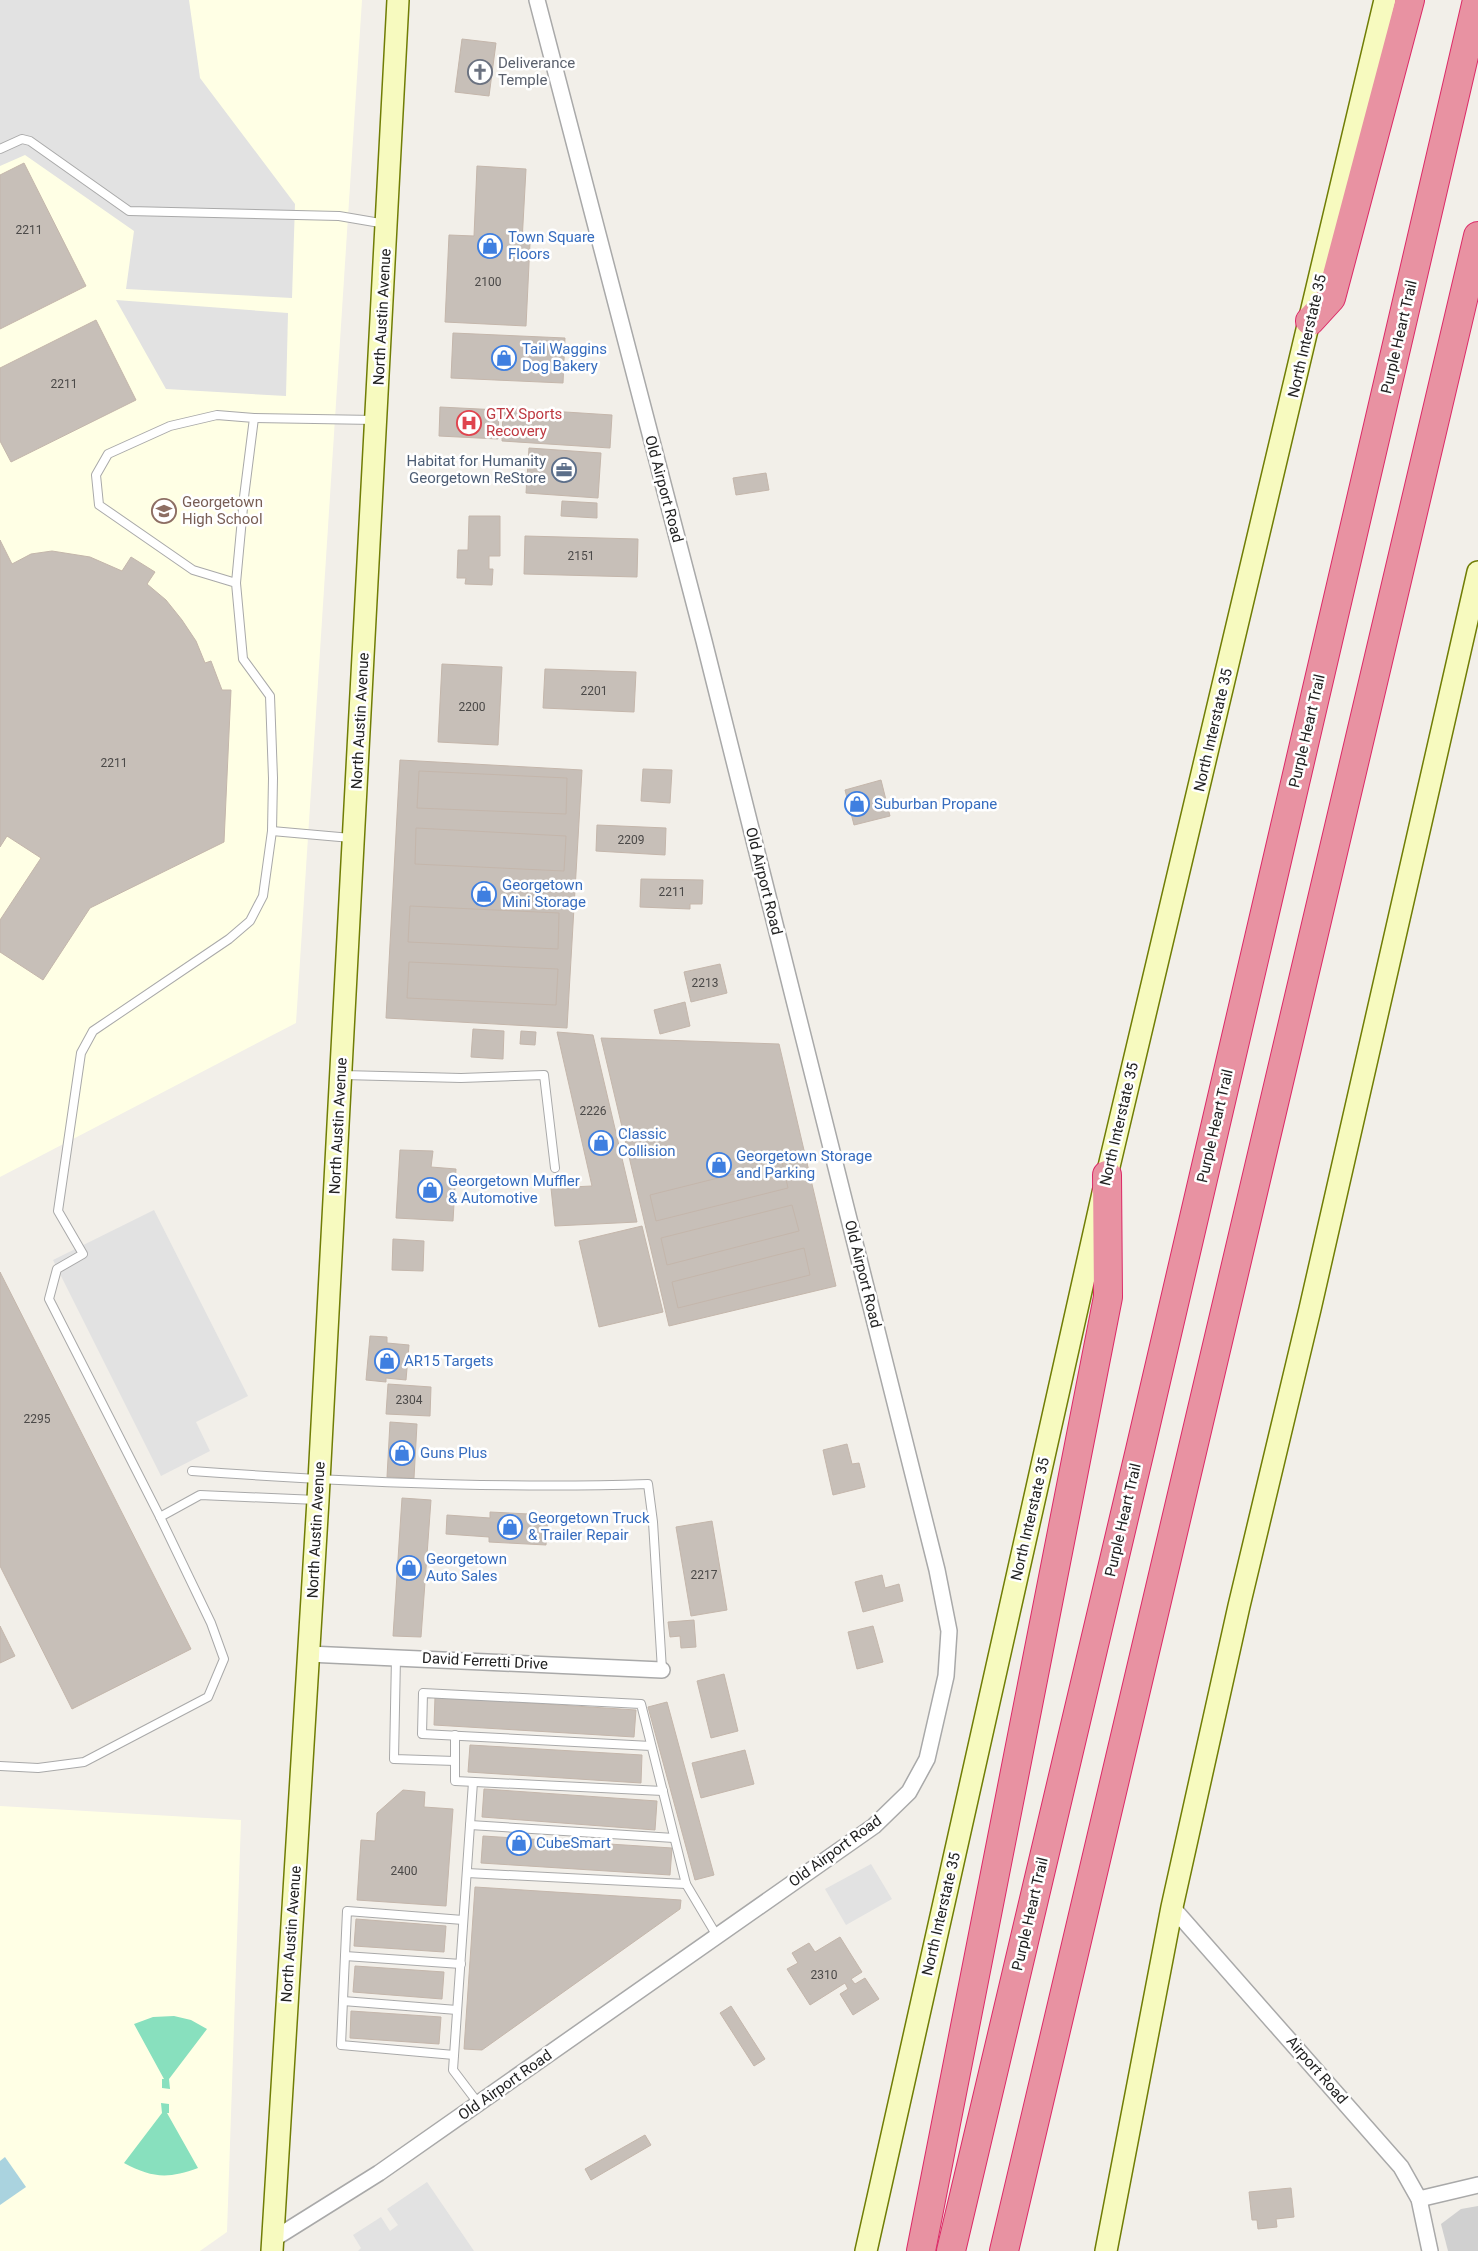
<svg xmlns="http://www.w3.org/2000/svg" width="1478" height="2251" font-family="Roboto,sans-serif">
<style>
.education{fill:#ffffe5}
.religious{fill:#d0d0d0}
.pitch{fill:#88e0be}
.parking{fill:#e2e2e2}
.water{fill:#aad3df}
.building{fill:#c7bfb8;stroke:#c4b6ab}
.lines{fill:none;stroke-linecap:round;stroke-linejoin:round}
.lane-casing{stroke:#a9a9a9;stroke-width:10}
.street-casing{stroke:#a9a9a9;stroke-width:18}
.secondary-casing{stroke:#707d05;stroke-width:24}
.highway-casing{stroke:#dc2a67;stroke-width:30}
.lane{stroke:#fff;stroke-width:8}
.street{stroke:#fff;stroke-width:15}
.secondary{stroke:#f7fabf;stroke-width:21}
.highway{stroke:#e892a2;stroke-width:28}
.labels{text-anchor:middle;stroke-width:5;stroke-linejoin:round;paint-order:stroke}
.number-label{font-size:12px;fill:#4b4948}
.worship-label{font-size:15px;fill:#5b616d;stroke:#fff;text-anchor:start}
.shop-label{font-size:15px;fill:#366cbe;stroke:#fff;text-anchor:start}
.street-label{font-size:15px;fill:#222;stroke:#fff}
.health-label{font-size:15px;fill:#be3a42;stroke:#fff;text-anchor:start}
.service-label{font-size:15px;fill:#4e5e75;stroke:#fff;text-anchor:end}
.education-label{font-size:15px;fill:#785e54;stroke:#fff;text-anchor:start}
</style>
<rect width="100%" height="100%" fill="#f2efe9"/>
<g class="education">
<polygon points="0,0 362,0 296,1023 0,1177"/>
<polygon points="0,1806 241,1820 227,2232 200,2251 0,2251"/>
</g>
<polygon class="religious" points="1478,2206 1478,2251 1448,2251 1441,2224 1461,2209"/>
<g class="pitch">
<polygon points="174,2016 191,2020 207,2029 169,2079 170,2089 162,2088 162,2079 164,2079 134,2024 153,2017"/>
<path d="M 161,2103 L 169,2104 L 169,2113 L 167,2113 L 198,2168 C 168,2179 152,2178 124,2163 L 162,2113 Z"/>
</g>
<g class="parking">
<polygon points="0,0 189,0 200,78 295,204 292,298 126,289 134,231 25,155 0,166"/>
<polygon points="116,300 288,313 286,396 166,389"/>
<polygon points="154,1210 248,1396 196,1422 210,1451 161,1476 53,1260"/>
<polygon points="871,1864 892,1899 846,1925 825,1889"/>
<polygon points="427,2182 474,2251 358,2251 361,2248 353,2235 381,2217 390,2231 398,2225 387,2209"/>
</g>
<polygon class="water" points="5,2157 26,2187 0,2205 0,2161"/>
<g class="building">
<polygon points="462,39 496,43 489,96 455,92"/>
<polygon points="24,163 86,286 0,329 0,175"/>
<polygon points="477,166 526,169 522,242 530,243 526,326 445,322 449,235 474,236"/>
<polygon points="96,320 136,400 11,462 0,441 0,368"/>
<polygon points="453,333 565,338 563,383 451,378"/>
<polygon points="440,407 499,410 498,439 439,436"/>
<polygon points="503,408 612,415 610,448 502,441"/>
<polygon points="529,448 601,453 598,498 526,493"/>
<polygon points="766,473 769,490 736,495 733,478"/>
<polygon points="562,501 597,503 597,518 561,516"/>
<polygon points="469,516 500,516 500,556 489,556 489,569 493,569 492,585 465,584 466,578 457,578 458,550 468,550"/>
<polygon points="525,536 638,539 637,577 524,574"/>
<polygon points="0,540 12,564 31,554 52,551 90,557 122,571 131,557 155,572 147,584 166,600 182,620 196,641 205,663 211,661 222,690 231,690 224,842 90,908 43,980 0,952 0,920 41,858 7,836 0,847"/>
<polygon points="442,664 502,667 498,745 438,742"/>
<polygon points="545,669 636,672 634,712 543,708"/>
<polygon points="400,760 582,770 567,1028 386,1018"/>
<polygon points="643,769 672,770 670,803 641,801"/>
<polygon points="419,771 567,778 566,814 417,808"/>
<polygon points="881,780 890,816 854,825 845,790"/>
<polygon points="597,825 666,828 665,855 596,851"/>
<polygon points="416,828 566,836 564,871 415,864"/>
<polygon points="641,879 703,880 702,904 690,904 690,909 640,907"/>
<polygon points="410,906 559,913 558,949 408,942"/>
<polygon points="409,962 558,969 556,1005 407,998"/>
<polygon points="720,964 727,993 691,1002 684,972"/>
<polygon points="685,1002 690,1026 660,1034 654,1010"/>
<polygon points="473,1029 504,1031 503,1059 471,1057"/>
<polygon points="521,1031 536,1032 535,1045 520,1044"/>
<polygon points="557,1032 593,1035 637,1222 555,1226 551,1188 592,1186"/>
<polygon points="601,1038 779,1044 836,1286 669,1326"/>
<polygon points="400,1150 433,1151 431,1167 456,1169 453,1221 396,1218"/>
<polygon points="782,1162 788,1188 656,1221 650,1195"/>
<polygon points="792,1205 799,1231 667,1265 661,1238"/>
<polygon points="642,1226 663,1312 599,1327 579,1241"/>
<polygon points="393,1239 424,1241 423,1271 392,1270"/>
<polygon points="804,1248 810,1275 678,1308 672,1282"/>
<polygon points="0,1272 191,1649 72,1709 0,1566"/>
<polygon points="370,1336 387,1337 387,1343 409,1345 406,1380 386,1378 386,1382 366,1380"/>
<polygon points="388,1384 431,1387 430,1416 386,1414"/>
<polygon points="390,1422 417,1424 414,1478 387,1477"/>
<polygon points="847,1444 852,1464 859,1463 865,1487 833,1495 823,1450"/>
<polygon points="402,1498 431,1500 421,1637 393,1636"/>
<polygon points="490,1512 548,1515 546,1545 489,1542 489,1537 446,1534 447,1515 490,1518"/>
<polygon points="712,1521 727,1610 691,1616 676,1527"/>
<polygon points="882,1575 885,1588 899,1584 903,1601 863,1612 855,1582"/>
<polygon points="694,1620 696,1647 681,1648 680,1636 670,1637 668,1622"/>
<polygon points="0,1626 15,1656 0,1663"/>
<polygon points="873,1626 883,1662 857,1669 848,1632"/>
<polygon points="724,1674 738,1731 711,1738 697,1681"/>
<polygon points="435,1697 636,1710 634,1737 434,1725"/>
<polygon points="667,1702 714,1875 695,1880 648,1707"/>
<polygon points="470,1745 642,1755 641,1783 468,1772"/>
<polygon points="745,1750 754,1784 701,1798 692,1763"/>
<polygon points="484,1789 657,1801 655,1830 482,1817"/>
<polygon points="403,1790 425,1792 424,1807 453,1809 446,1906 357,1900 361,1840 375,1841 377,1813"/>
<polygon points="483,1836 672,1848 670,1875 481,1863"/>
<polygon points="475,1887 681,1900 680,1909 482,2050 464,2049"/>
<polygon points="356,1919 446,1926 444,1952 354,1946"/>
<polygon points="840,1937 862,1972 851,1979 855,1984 865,1978 879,1999 853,2015 840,1994 848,1989 845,1983 810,2005 787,1969 798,1963 792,1953 809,1943 815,1952"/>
<polygon points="355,1966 444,1972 442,1999 353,1992"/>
<polygon points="731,2006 765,2059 754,2066 720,2013"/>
<polygon points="351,2011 441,2017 439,2044 350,2038"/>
<polygon points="645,2135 651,2145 591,2180 585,2169"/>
<polygon points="1291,2188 1294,2217 1276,2219 1277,2227 1258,2229 1257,2220 1252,2220 1249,2192"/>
</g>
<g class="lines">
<defs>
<g id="lane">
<polyline points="0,149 22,139 30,141 129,211 339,216 386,224"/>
<polyline points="254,418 375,420"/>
<polyline points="272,831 351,838"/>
<polyline points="343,1075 461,1078 544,1075 555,1168"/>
<path d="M 192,1471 C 344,1482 495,1489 648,1484 L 653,1522 L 662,1670"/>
<polyline points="160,1517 49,1299 57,1269 83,1254 58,1211 81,1053 93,1031 229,939 250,921 263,896 272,831 273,778 270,696 243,659 236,583 193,570 99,505 96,475 108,454 170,426 217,415 254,418 244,497 236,583"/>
<polyline points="396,1657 394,1759 455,1761"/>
<polyline points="455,1735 455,1781 663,1791"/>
<polyline points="651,1746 422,1734 423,1693 641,1704 686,1884 717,1936"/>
<polyline points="0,1766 38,1768 84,1762 208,1697 224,1659 211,1623 160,1517 200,1495 317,1500"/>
<polyline points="473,1782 453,2070 478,2103"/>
<polyline points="470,1825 674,1838"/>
<polyline points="467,1873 686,1884"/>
<polyline points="345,1956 461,1964"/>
<polyline points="343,2001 457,2010"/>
<polyline points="454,2055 341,2045 347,1911 463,1920"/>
</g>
<g id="street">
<polyline points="308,1654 662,1670"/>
<polyline points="1172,1907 1401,2167 1419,2199 1430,2251"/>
<polyline points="1419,2199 1478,2185"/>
<polyline points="272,2240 379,2173 874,1826 909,1792 927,1759 946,1676 949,1631 937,1570 704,641 537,0"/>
</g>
<g id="secondary">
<polyline points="272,2251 318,1500 398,0"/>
<polyline points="866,2251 1107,1175 1385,0"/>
<polyline points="1106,2251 1172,1907 1239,1606 1310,1309 1478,572"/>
</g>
<g id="highway">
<polyline points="1310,321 1331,298 1410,0"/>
<polyline points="921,2251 1108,1297 1107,1175"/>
<polyline points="951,2251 1140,1450 1477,0"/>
<polyline points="1004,2251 1478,236"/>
</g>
</defs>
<use href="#lane" class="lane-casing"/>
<use href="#street" class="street-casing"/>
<use href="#secondary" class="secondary-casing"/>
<use href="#highway" class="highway-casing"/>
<use href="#lane" class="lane"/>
<use href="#street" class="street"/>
<use href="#secondary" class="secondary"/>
<use href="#highway" class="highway"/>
</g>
<defs>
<symbol id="church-ring" viewBox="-11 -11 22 22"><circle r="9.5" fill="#fff" stroke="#6b7280" stroke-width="1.5"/><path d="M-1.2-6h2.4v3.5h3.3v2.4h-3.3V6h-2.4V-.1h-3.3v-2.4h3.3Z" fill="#6b7280"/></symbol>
<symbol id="shop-ring" viewBox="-11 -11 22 22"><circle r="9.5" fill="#fff" stroke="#3f7fe0" stroke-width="1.5"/><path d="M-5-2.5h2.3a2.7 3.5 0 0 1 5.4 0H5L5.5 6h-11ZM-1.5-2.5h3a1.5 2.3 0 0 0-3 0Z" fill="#3f7fe0"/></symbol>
<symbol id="hospital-ring" viewBox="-11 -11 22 22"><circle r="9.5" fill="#fff" stroke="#e0444e" stroke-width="1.5"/><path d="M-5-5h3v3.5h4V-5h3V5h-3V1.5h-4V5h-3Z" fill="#e0444e"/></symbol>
<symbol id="office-ring" viewBox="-11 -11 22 22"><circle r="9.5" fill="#fff" stroke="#5c6f8a" stroke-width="1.5"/><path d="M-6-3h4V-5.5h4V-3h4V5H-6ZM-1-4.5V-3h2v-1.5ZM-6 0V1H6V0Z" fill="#5c6f8a"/></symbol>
<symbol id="school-ring" viewBox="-11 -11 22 22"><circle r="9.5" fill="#fff" stroke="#8d6e63" stroke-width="1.5"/><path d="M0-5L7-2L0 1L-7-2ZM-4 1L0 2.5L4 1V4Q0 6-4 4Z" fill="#8d6e63"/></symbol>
</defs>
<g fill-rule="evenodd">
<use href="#church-ring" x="466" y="58" width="28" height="28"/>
<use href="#shop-ring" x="476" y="232" width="28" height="28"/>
<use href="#shop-ring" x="490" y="344" width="28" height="28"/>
<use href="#hospital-ring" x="455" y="409" width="28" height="28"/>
<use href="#office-ring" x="550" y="456" width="28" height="28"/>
<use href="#school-ring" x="150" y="497" width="28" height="28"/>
<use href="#shop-ring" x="843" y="790" width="28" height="28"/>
<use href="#shop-ring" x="470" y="880" width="28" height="28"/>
<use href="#shop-ring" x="587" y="1129" width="28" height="28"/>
<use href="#shop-ring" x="705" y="1151" width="28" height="28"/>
<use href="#shop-ring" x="416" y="1176" width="28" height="28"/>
<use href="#shop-ring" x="373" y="1347" width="28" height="28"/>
<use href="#shop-ring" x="388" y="1439" width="28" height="28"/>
<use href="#shop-ring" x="496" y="1513" width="28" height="28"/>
<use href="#shop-ring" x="395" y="1554" width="28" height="28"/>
<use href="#shop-ring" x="505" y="1829" width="28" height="28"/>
</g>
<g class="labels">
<g class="number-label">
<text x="29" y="234">2211</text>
<text x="488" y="286">2100</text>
<text x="64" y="388">2211</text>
<text x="581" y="560">2151</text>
<text x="594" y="695">2201</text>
<text x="472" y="711">2200</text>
<text x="114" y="767">2211</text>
<text x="631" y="844">2209</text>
<text x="672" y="896">2211</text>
<text x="705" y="987">2213</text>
<text x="593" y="1115">2226</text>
<text x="409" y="1404">2304</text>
<text x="37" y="1423">2295</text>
<text x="704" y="1579">2217</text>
<text x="404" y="1875">2400</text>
<text x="824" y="1979">2310</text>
</g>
<g class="worship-label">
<text x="498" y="68">Deliverance<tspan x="498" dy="17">Temple</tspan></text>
</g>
<g class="shop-label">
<text x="508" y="242">Town Square<tspan x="508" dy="17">Floors</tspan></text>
<text x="522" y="354">Tail Waggins<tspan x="522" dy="17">Dog Bakery</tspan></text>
<text x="874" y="809">Suburban Propane</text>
<text x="502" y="890">Georgetown<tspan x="502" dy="17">Mini Storage</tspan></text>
<text x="618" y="1139">Classic<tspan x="618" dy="17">Collision</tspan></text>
<text x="736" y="1161">Georgetown Storage<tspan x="736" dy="17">and Parking</tspan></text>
<text x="448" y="1186">Georgetown Muffler<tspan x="448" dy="17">&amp; Automotive</tspan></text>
<text x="404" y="1366">AR15 Targets</text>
<text x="420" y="1458">Guns Plus</text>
<text x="528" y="1523">Georgetown Truck<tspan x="528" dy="17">&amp; Trailer Repair</tspan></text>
<text x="426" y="1564">Georgetown<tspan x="426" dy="17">Auto Sales</tspan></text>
<text x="536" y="1848">CubeSmart</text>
</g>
<g class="street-label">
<text transform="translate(382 317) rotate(-87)" y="5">North Austin Avenue</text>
<text transform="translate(1307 336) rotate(-77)" y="5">North Interstate 35</text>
<text transform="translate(1399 337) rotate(-77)" y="5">Purple Heart Trail</text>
<text transform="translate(664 489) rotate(75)" y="5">Old Airport Road</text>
<text transform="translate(360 721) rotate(-87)" y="5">North Austin Avenue</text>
<text transform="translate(1213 730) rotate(-77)" y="5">North Interstate 35</text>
<text transform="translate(1307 731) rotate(-77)" y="5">Purple Heart Trail</text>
<text transform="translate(764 881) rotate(76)" y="5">Old Airport Road</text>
<text transform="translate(1119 1124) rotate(-77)" y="5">North Interstate 35</text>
<text transform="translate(338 1126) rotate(-87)" y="5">North Austin Avenue</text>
<text transform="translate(1215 1126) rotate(-77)" y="5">Purple Heart Trail</text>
<text transform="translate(863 1274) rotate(76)" y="5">Old Airport Road</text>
<text transform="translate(1030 1519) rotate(-77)" y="5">North Interstate 35</text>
<text transform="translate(1123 1520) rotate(-77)" y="5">Purple Heart Trail</text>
<text transform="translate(316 1530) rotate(-87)" y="5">North Austin Avenue</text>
<text transform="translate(485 1661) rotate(3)" y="5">David Ferretti Drive</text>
<text transform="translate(835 1851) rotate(-36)" y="5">Old Airport Road</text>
<text transform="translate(941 1914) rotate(-77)" y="5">North Interstate 35</text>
<text transform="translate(1030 1914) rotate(-77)" y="5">Purple Heart Trail</text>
<text transform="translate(291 1934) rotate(-86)" y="5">North Austin Avenue</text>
<text transform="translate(1317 2070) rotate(49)" y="5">Airport Road</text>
<text transform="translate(505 2085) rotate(-35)" y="5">Old Airport Road</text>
</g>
<g class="health-label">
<text x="486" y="419">GTX Sports<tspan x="486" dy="17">Recovery</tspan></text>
</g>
<g class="service-label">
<text x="546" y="466">Habitat for Humanity<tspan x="546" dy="17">Georgetown ReStore</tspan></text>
</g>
<g class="education-label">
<text x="182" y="507">Georgetown<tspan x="182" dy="17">High School</tspan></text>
</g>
</g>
</svg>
